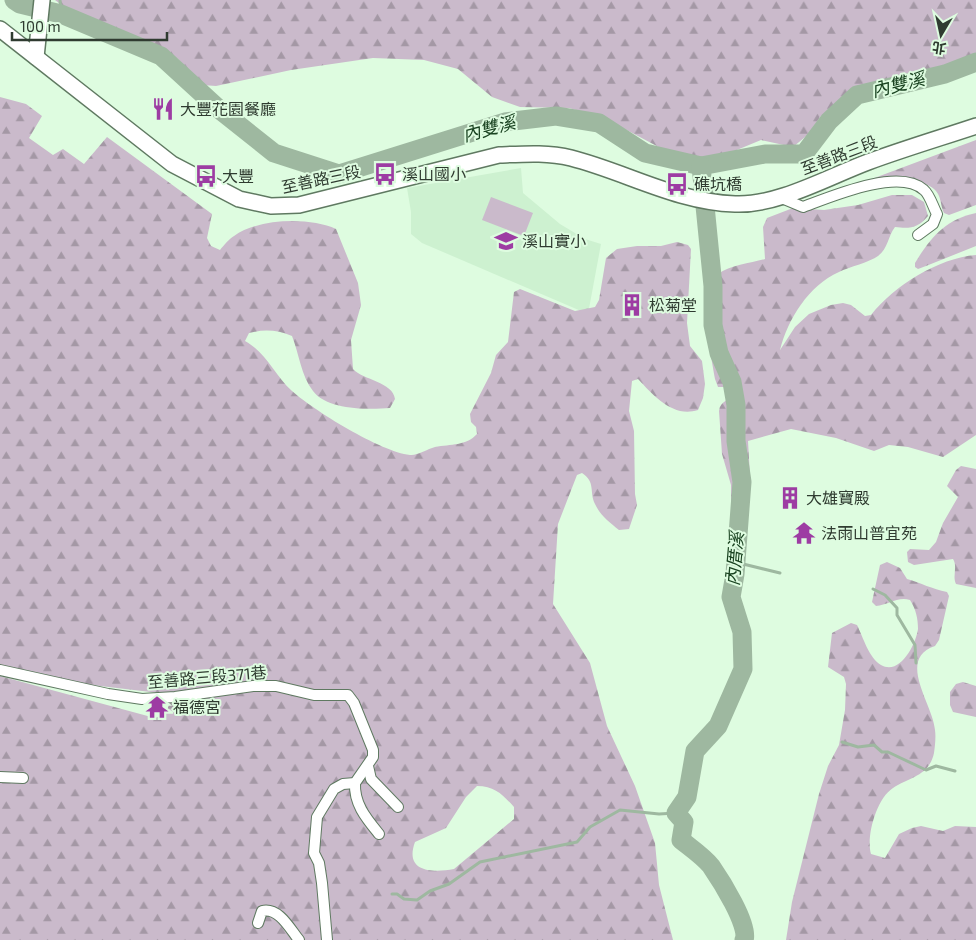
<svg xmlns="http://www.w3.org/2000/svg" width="976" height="940" font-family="'Exo 2','Noto Sans TC',sans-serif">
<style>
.built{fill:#cdf1d0}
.forest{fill:url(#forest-firs);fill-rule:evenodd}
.garden{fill:#cabacb}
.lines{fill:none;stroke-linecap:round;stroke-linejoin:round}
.stream{stroke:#9eb8a0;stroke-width:3}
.river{stroke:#9eb8a0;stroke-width:19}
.street-casing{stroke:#5f7961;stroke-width:12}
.secondary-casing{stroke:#5f7961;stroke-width:18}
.street{stroke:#fff;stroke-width:10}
.secondary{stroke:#fff;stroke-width:15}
.labels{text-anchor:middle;stroke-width:4;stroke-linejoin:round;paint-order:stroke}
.poi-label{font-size:16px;fill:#2f3b30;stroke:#defce0;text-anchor:start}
.street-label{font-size:16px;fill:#2f3b30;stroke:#defce0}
.water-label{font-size:18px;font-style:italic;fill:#1a4321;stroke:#defce0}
</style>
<defs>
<pattern id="forest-firs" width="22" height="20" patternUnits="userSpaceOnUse" patternTransform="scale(1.25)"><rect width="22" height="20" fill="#cabacb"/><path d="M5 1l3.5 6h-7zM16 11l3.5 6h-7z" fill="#a498a5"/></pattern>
</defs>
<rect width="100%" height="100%" fill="#defce0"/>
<polygon class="built" points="521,168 523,193 560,224 585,239 601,244 588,314 422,243 411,234 411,212 407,188"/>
<g class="forest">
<polygon points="55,0 976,0 976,56 945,67 866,84 820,117 810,133 793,147 761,140 732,152 704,159 668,152 604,118 569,108 520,107 492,97 458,69 424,60 373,58 291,70 216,86 202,85 178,59 134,36 72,13"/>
<path d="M 0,97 L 26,104 L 42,116 L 29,138 L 53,155 L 63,149 L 84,164 L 107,137 L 212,214 L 207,238 L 211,246 L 220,250 C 224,245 229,239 234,236 C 259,218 310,217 336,229 L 358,283 L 361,305 L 351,340 L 353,369 C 363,380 393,382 395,399 L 390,408 C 368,410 327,410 313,391 C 301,376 299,353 292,336 C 277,330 265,329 249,333 L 245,341 C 267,353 274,375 292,391 C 313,410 381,452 410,455 C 417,456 427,449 435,447 C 451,444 466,446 477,434 L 476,427 L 471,422 L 470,414 L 491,373 L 496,355 L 508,342 L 514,292 L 520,289 L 575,311 L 595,307 L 599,300 L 606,258 L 617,249 L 637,246 L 661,246 L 677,242 L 688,245 L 691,249 L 687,323 L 690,346 L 702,361 L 705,384 L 703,398 L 698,410 C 673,418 654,396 638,379 L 632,381 L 629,411 L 634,431 L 635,494 L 637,505 L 629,529 L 619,530 C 609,522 600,515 595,504 C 589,492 596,482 582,473 L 577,475 L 558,524 L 553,604 L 590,663 L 607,726 L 635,786 L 655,843 L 659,885 L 673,940 L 0,940 L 0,676 L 155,718 L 166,714 L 169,704 L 159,693 L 75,683 L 39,673 L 0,667 ZM 477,786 C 495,786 503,795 514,807 L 514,819 L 454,869 C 432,873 404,872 415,842 L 446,828 L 466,797 Z"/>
<path d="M 976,140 L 976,205 L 949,215 L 944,213 C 941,207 941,199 938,194 C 929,176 886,181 869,180 Z"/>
<path d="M 892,195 L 912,195 L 924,202 L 928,216 C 918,228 910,229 895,227 C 888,236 888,249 878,256 C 870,262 849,267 839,272 C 808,286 788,319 780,350 L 795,327 L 809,314 L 831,305 L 843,303 L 851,305 L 865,316 L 871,315 C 894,286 938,258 976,255 L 976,435 L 943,457 L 908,447 L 889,445 L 874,451 L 836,438 L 791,429 L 748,441 L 750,476 L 742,516 L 731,509 L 731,485 L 722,454 L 719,411 C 720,401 730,398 739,396 L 742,387 L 718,387 L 715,379 C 711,355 697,291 718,274 C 730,265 751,263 765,259 L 763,227 L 767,218 L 793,208 L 824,210 L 858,205 Z"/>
<path d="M 976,213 L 976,246 L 926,266 L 918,269 L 915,267 L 915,263 C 930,238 946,219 976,213 Z"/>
<path d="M 961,466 L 976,469 L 976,588 L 956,584 C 952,576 958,567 953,559 L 914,565 L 908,562 L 907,552 L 910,549 L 929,550 L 936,542 L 943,523 L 958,497 L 947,486 L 956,470 Z"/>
<path d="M 887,562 L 900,568 L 907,579 C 921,583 932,589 947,592 L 949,596 L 939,640 L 935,646 C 896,659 933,704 935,730 C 936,737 935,746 934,753 C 929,776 910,777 893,788 C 876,799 866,837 871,854 L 885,858 L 899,834 L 912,828 L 921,826 L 943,831 L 955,826 L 976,827 L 976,940 L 786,940 L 792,902 L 819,794 L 828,766 L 839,745 L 845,710 L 846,684 L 844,677 L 828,667 L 832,633 L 851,623 L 857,625 C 863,637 869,658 881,665 C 900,676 916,644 918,629 C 918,619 916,609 910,600 C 898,596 888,605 876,606 L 872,602 L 880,565 Z"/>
<polygon points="963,682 976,686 976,717 953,712 950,705 950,692 956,684"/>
</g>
<polygon class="garden" points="491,197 533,213 524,236 482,220"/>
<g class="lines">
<g class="stream">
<polyline points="60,0 61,14"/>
<polyline points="735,562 780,573"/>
<polyline points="873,589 885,595 897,608 897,615 915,645 916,663"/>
<polyline points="842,742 858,747 874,745 882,752 888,752 926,770 936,766 955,771"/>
<polyline points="392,894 397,894 404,899 417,900 430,891 449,884 480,862 577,842 590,827 620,810 659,814 676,813"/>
</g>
<g class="river">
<polyline points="14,0 20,4 61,14 161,56 220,110 274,153 339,174 505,122 556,116 599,123 645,153 701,166 765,154 804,154 829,121 857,95 945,74 976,62"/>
<path d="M 701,166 L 713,286 L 713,325 L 719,353 L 732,382 L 736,405 L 736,441 L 742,482 L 735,574 L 731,597 L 742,632 L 743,669 L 718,726 L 695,751 L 687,797 L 676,813 L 684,822 L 681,840 C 691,848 704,857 711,866 C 720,879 750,926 744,940"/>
</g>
<defs>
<g id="street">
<path d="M 779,197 L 803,207 C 830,197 899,167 924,190 C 930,195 933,207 937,214 L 933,224 L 918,235"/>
<polyline points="0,670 108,694 142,699 175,697 253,686 276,686 314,695 348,695 354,703 373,750 373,757 355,783 343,784 334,789 317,817 314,853 319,863 322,883 327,940"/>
<polyline points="368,766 371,779 398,807"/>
<polyline points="0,777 23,778"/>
<path d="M 355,783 C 354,804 366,818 379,834"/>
<path d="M 258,923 L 262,911 C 279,907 290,929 299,940"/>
</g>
<g id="secondary">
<path d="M 0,29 L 172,164 L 239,199 L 271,206 L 299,205 L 499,155 C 523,154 547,152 571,158 C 626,172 676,202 735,204 C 777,206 828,177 868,162 C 903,149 940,138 976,126"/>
<polyline points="36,57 42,0"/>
</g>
</defs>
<use href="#street" class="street-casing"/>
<use href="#secondary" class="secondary-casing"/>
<use href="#street" class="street"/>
<use href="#secondary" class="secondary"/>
</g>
<defs>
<symbol id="restaurant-bare" viewBox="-9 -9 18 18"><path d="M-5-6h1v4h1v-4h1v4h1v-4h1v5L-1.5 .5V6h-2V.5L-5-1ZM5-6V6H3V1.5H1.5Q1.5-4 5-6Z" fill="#9d3ca3" stroke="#defce0" stroke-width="2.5" paint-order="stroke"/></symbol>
<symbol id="bus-bare" viewBox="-9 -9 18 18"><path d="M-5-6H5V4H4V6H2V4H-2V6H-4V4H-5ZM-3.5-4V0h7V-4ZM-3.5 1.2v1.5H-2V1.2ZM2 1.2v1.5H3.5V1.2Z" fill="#9d3ca3" stroke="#defce0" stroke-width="2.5" paint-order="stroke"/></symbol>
<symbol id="school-bare" viewBox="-9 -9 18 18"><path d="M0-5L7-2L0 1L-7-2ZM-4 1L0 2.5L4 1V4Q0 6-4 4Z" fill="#9d3ca3" stroke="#defce0" stroke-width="2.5" paint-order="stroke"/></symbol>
<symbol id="building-bare" viewBox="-9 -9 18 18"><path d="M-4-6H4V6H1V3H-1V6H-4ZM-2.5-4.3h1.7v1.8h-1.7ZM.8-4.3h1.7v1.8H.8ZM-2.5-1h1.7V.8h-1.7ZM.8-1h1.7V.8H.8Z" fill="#9d3ca3" stroke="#defce0" stroke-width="2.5" paint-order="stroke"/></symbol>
<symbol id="temple-bare" viewBox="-9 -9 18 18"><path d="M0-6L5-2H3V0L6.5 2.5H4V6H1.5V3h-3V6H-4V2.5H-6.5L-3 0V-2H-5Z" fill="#9d3ca3" stroke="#defce0" stroke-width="2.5" paint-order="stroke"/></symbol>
</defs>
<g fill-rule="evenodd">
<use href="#restaurant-bare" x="147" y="93" width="32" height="32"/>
<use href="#bus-bare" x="369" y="158" width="32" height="32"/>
<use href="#bus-bare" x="190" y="160" width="32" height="32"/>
<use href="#bus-bare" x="661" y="168" width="32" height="32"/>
<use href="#school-bare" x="490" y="225" width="32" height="32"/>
<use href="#building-bare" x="616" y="289" width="32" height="32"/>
<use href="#building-bare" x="774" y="482" width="32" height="32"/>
<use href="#temple-bare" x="788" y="517" width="32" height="32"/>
<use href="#temple-bare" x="141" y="691" width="32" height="32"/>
</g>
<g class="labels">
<g class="poi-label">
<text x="180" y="115">大豐花園餐廳</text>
<text x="402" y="180">溪山國小</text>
<text x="222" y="182">大豐</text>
<text x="694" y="190">礁坑橋</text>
<text x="522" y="247">溪山實小</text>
<text x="649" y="311">松菊堂</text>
<text x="806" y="504">大雄寶殿</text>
<text x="821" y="539">法雨山普宜苑</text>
<text x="173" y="713">福德宮</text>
</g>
<g class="street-label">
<text transform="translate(839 155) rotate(-21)" y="6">至善路三段</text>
<text transform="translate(321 179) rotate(-12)" y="6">至善路三段</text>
<text transform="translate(207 677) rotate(-5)" y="6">至善路三段371巷</text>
</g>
<g class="water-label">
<text transform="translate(898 85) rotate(-14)" y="6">內雙溪</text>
<text transform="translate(489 129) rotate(-15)" y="6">內雙溪</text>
<text transform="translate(735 559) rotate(-85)" y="6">內厝溪</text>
</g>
</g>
<g transform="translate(941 35) rotate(189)" stroke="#defce0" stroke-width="4" paint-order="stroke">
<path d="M0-4L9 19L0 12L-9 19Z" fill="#2f3b30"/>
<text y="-8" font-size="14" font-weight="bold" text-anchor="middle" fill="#2f3b30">北</text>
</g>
<path d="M12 32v8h155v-8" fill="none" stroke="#2f3b30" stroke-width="2.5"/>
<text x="20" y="32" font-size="15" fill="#2f3b30" stroke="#defce0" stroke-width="4" paint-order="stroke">100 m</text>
</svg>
